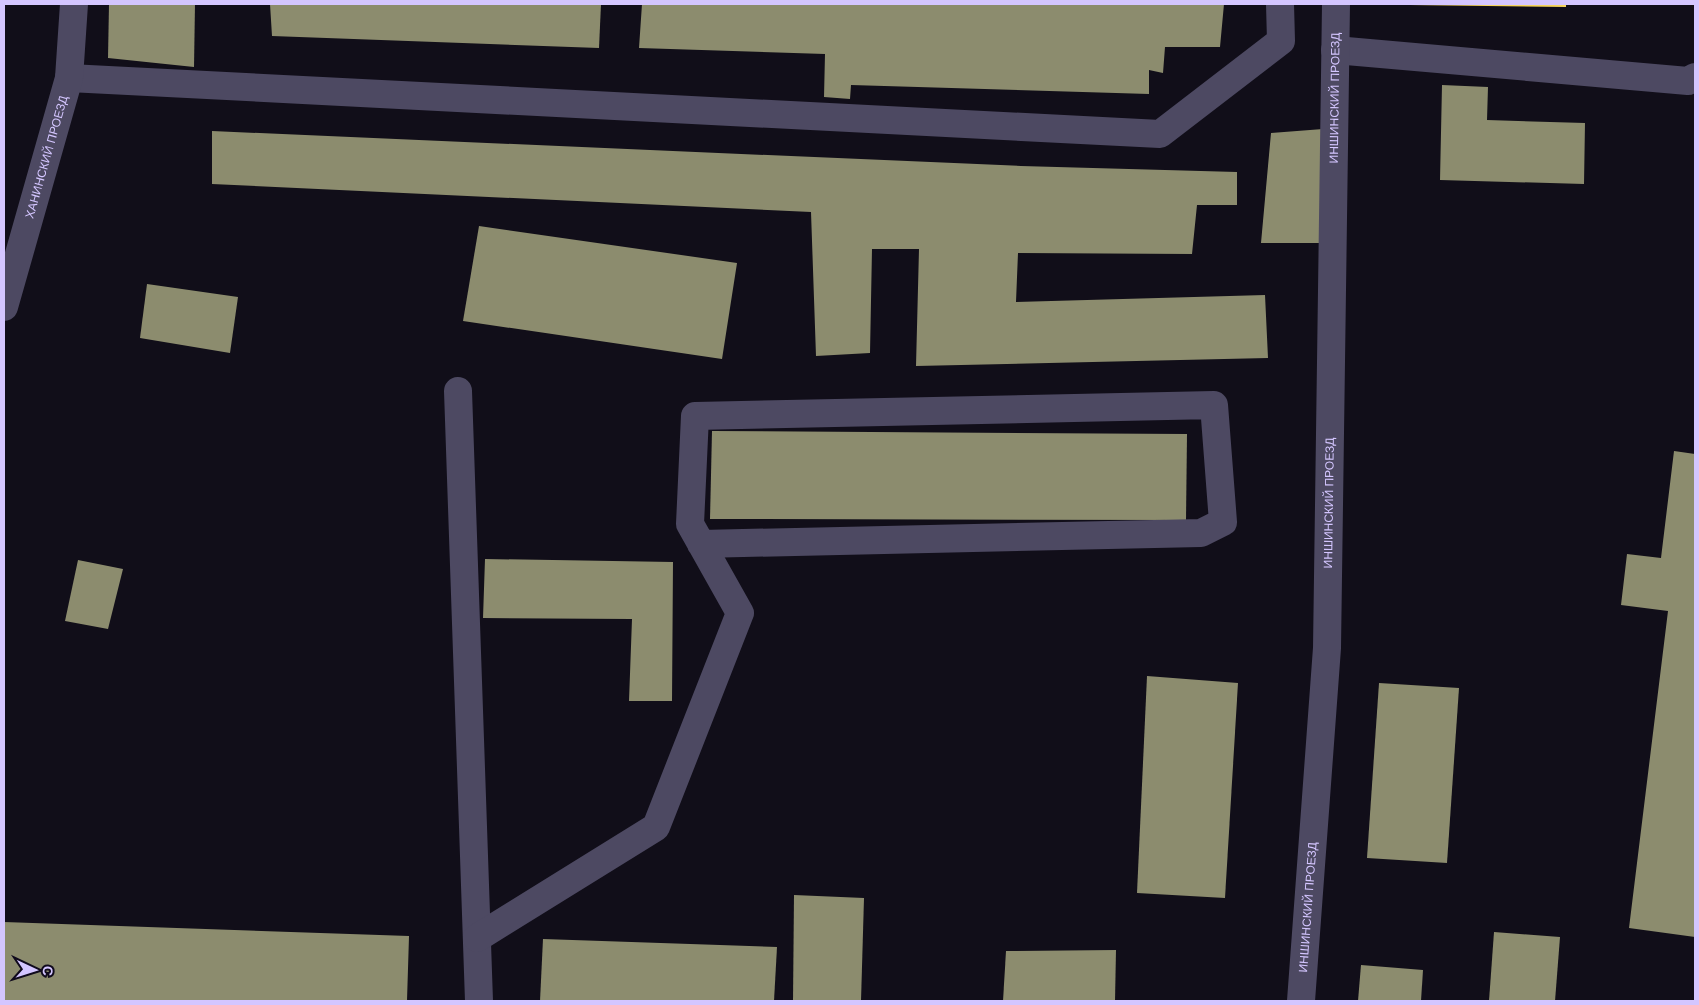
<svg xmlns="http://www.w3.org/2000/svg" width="1699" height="1005" font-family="Arial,sans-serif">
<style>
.homes{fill:#f6d55c}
.industry{fill:#8c8c6e}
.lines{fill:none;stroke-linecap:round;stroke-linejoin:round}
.minor{stroke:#4d4962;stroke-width:28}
.labels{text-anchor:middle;stroke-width:5;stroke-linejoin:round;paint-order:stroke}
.street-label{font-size:12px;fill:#d4c6ff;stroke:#100a1d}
</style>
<rect width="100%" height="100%" fill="#110e19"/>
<polygon class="homes" points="1410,4 1566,4 1566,7 1410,5"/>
<g class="industry">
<polygon points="109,4 195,4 194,67 108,58"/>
<polygon points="270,4 601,4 599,48 272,36"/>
<polygon points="642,4 1224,4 1220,47 1165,47 1163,73 1149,70 1149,94 851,85 850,99 824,97 825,54 639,48"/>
<polygon points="1442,85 1488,87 1487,120 1585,123 1584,184 1440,180"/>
<polygon points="1323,129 1319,243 1261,243 1271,133"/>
<polygon points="212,131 1021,166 1237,172 1237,205 1197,205 1192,254 1018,253 1016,302 1265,295 1268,358 916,366 919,249 872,249 870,353 816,356 811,212 212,184"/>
<polygon points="479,226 737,263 722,359 463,321"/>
<polygon points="147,284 238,297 230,353 140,338"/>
<polygon points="712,431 1187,434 1186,520 710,519"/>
<polygon points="1674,451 1695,454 1695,937 1629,928 1668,611 1621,605 1627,554 1661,558"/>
<polygon points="485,559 673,562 672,701 629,701 632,619 483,618"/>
<polygon points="78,560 123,569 108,629 65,621"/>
<polygon points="1147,676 1238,683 1225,898 1137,893"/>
<polygon points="1379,683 1459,688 1447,863 1367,858"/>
<polygon points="794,895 864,898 861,1001 793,1001"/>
<polygon points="4,922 409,936 407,1001 4,1001"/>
<polygon points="1494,932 1560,937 1555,1001 1489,1001"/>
<polygon points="543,939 777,947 774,1001 540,1001"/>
<polygon points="1116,950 1115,1001 1003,1001 1006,951"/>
<polygon points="1361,965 1423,970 1421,1001 1358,1001"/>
</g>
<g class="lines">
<g class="minor">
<polyline points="1335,50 1688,81 1695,77"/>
<polyline points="69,78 1160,134 1281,41 1280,4"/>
<path id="s1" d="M 4,307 L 69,78 L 74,4"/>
<polyline points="458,391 479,1001"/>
<polyline points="477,938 656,827 740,613 690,524 695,416 1214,405 1223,522 1201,533 701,544"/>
<path id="s2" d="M 1301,1001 L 1327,648 L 1336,4"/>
</g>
</g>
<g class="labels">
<g class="street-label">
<text dy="4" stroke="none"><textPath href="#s2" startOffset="904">ИНШИНСКИЙ ПРОЕЗД</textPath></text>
<text dy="4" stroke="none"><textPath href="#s1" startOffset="156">ХАНИНСКИЙ ПРОЕЗД</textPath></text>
<text dy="4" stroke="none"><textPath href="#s2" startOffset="499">ИНШИНСКИЙ ПРОЕЗД</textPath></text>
<text dy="4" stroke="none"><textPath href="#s2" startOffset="94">ИНШИНСКИЙ ПРОЕЗД</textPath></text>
</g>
</g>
<rect width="1699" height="1005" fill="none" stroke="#d4c6ff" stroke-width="10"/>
<g transform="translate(35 970) rotate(94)" stroke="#100a1d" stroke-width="4" paint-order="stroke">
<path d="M0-4L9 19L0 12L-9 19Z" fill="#d4c6ff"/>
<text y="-8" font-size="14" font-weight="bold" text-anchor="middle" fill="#d4c6ff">С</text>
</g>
</svg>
